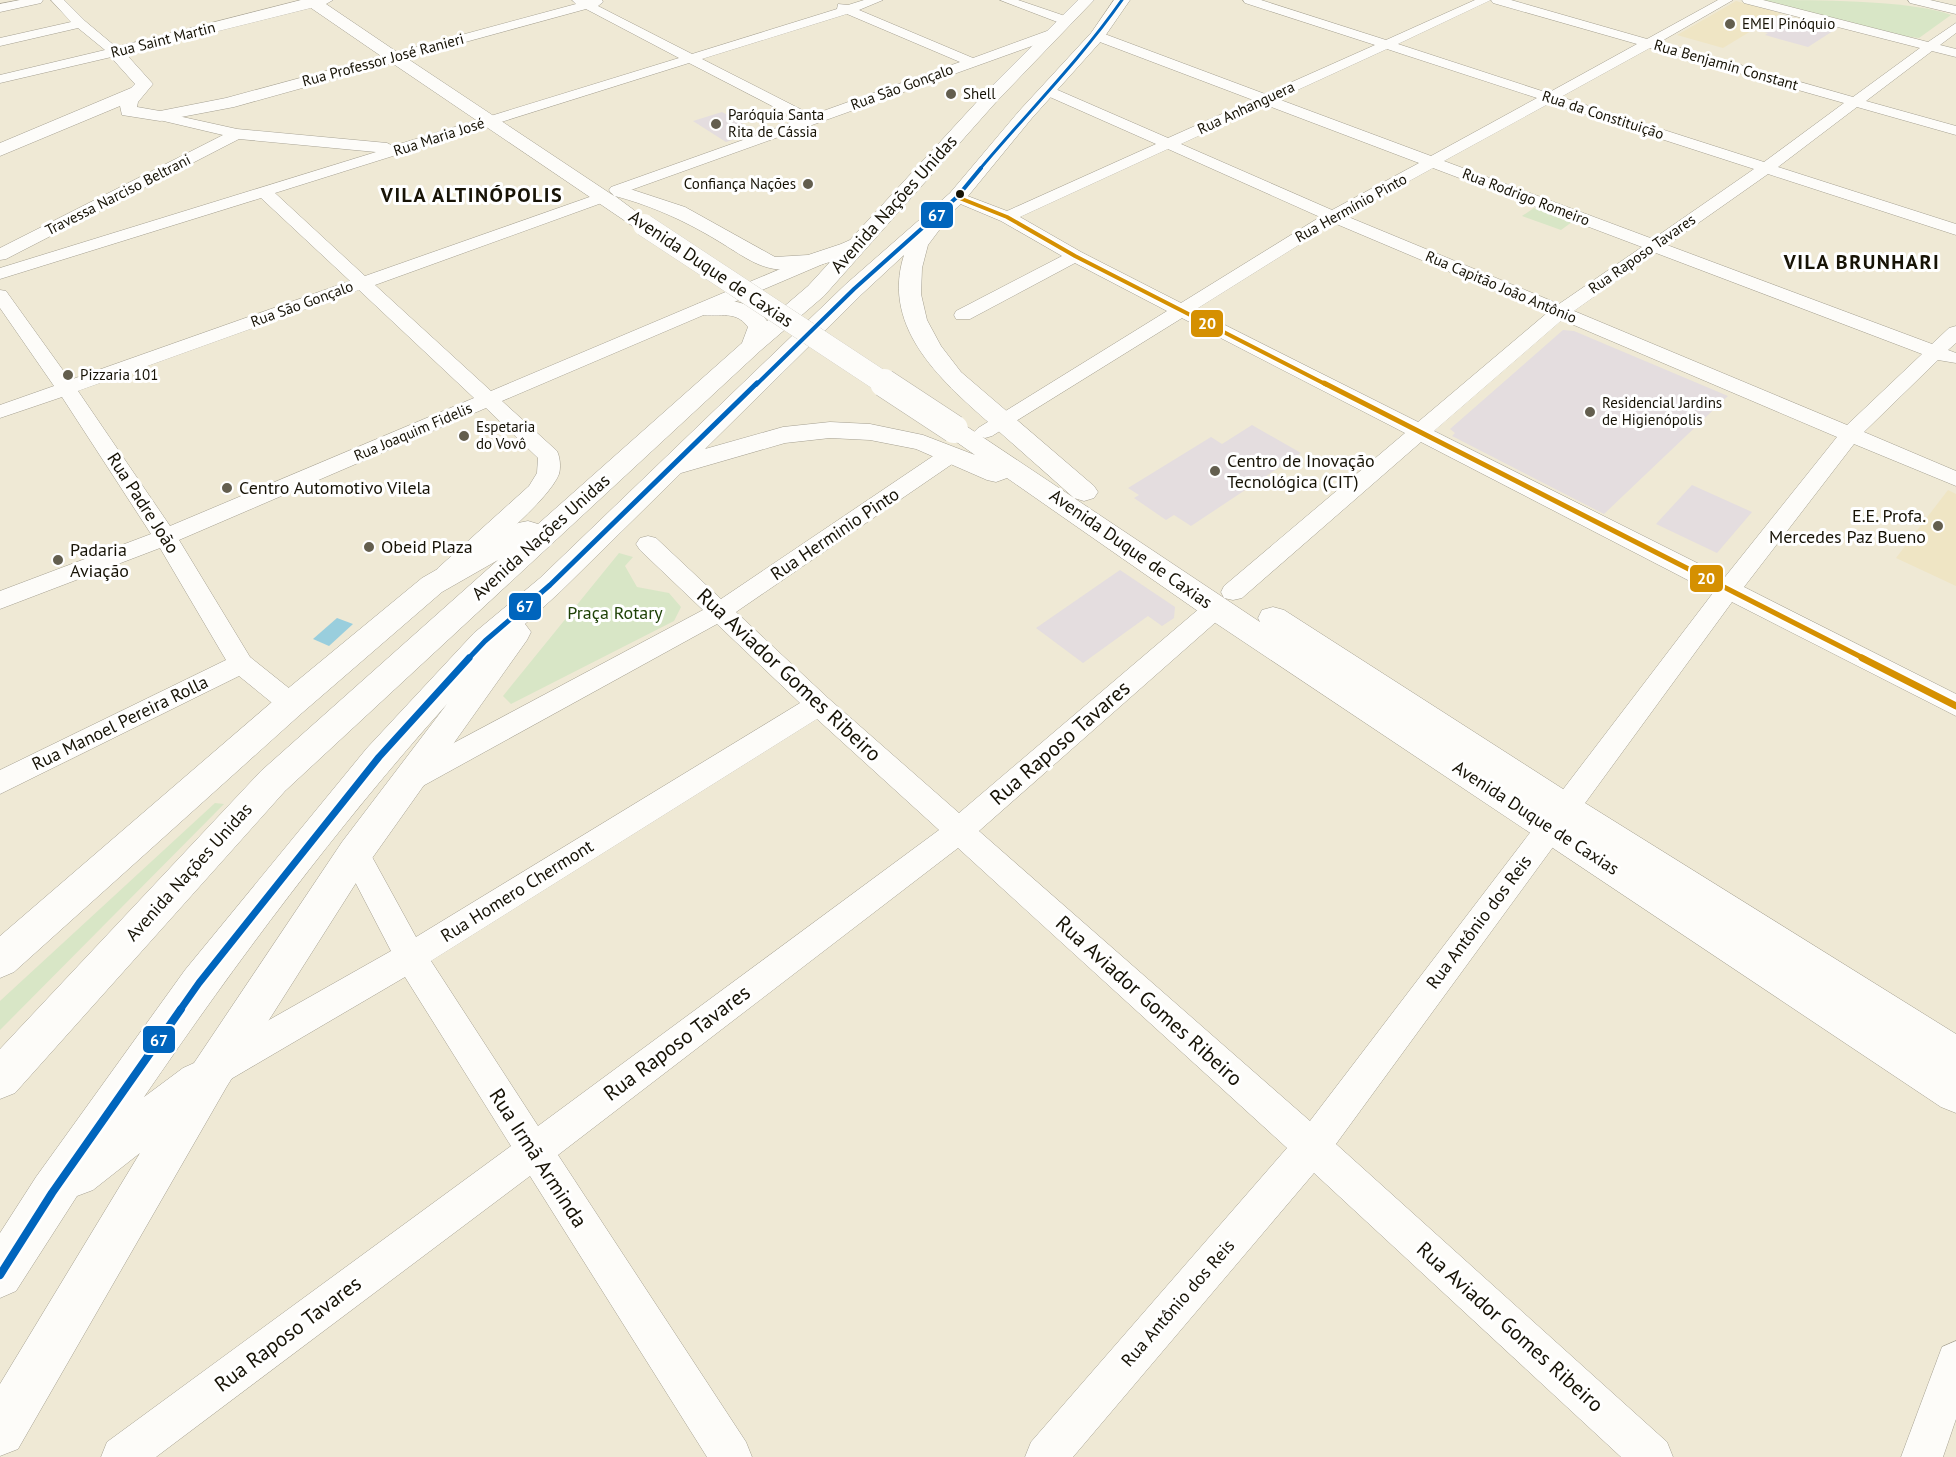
<svg xmlns="http://www.w3.org/2000/svg" width="1956" height="1457" font-family="'PT Sans',sans-serif">
<style>
.built{fill:#efe5c4}
.green{fill:#d8e6c6}
.water{fill:#99cedd}
.building{fill:#e4dddf}
.lines{fill:none;stroke-linecap:round;stroke-linejoin:round}
.street-casing{stroke:#a5a091;stroke-width:1}
.secondary-casing{stroke:#a5a091;stroke-width:1}
.street{fill:#fdfcf9;fill-rule:evenodd}
.secondary{fill:#fdfcf9;fill-rule:evenodd}
.secondary-bridge-far1-casing{stroke:#a5a091;stroke-width:22;stroke-linecap:butt}
.secondary-bridge-casing{stroke:#a5a091;stroke-width:29;stroke-linecap:butt}
.secondary-bridge-far1{stroke:#fdfcf9;stroke-width:22}
.secondary-bridge{stroke:#fdfcf9;stroke-width:28}
.bus-1-far2-casing{stroke:#fff;stroke-width:7}
.bus-1-far1-casing{stroke:#fff;stroke-width:9}
.bus-1-casing{stroke:#fff;stroke-width:11}
.bus-2-far4-casing{stroke:#fff;stroke-width:5}
.bus-2-far3-casing{stroke:#fff;stroke-width:7}
.bus-2-far2-casing{stroke:#fff;stroke-width:9}
.bus-2-far1-casing{stroke:#fff;stroke-width:11}
.bus-2-casing{stroke:#fff;stroke-width:13}
.bus-1-far2{stroke:#d59001;stroke-width:4}
.bus-1-far1{stroke:#d59001;stroke-width:5}
.bus-1{stroke:#d59001;stroke-width:7}
.bus-2-far4{stroke:#0065bd;stroke-width:3}
.bus-2-far3{stroke:#0065bd;stroke-width:4}
.bus-2-far2{stroke:#0065bd;stroke-width:5}
.bus-2-far1{stroke:#0065bd;stroke-width:7}
.bus-2{stroke:#0065bd;stroke-width:8}
.poi-dot{fill:#635e4e;stroke:#fff;stroke-width:2}
.bus-dot{fill:#171306;stroke:#fff;stroke-width:2}
.labels{text-anchor:middle;stroke-width:6;stroke-linejoin:round;paint-order:stroke}
.far-poi-label{font-size:15px;fill:#171306;stroke:#fff;text-anchor:start}
.far-street-label{font-size:15px;fill:#171306;stroke:#fff}
.street-label{font-size:18px;fill:#171306;stroke:#fff}
.poi-label{font-size:18px;fill:#171306;stroke:#fff;text-anchor:start}
.park-label{font-size:18px;fill:#1f4207;stroke:#fff}
.far-district-label{font-size:20px;font-weight:bold;letter-spacing:1.5px;fill:#171306;stroke:#fff}
.near-street-label{font-size:21px;fill:#171306;stroke:#fff}
.line-badge{stroke:#fff;stroke-width:2}
.badge-label{font-size:16px;text-anchor:middle;font-weight:bold;fill:#fff}
</style>
<rect width="100%" height="100%" fill="#efe9d5"/>
<g class="built">
<polygon points="1736,1 1781,13 1723,48 1677,35"/>
<polygon points="1948,490 1956,494 1956,586 1896,558"/>
</g>
<g class="green">
<path d="M 1762,0 C 1809,0 1912,0 1951,15 L 1919,38 L 1904,36 Z"/>
<polygon points="1534,208 1572,222 1561,230 1522,216"/>
<polygon points="619,553 633,557 625,566 637,587 669,593 681,607 674,621 511,704 503,696"/>
<polygon points="215,803 224,804 0,1030 0,1001"/>
</g>
<polygon class="water" points="337,618 353,624 329,646 313,639"/>
<g class="building">
<polygon points="1782,15 1836,29 1808,47 1765,35 1768,33 1756,30"/>
<polygon points="722,112 757,132 726,142 693,121"/>
<polygon points="1563,330 1574,331 1728,396 1604,514 1452,436 1455,433 1450,429"/>
<polygon points="1252,425 1301,453 1191,526 1174,515 1166,520 1134,498 1139,495 1128,488 1211,437 1222,444"/>
<polygon points="1692,485 1752,512 1717,553 1656,524"/>
<polygon points="1120,570 1175,607 1174,618 1162,626 1148,616 1083,663 1036,628"/>
</g>
<g class="lines">
<defs>
<g id="street">
<polygon points="20,0 43,0 41,3 0,12 0,4"/>
<polygon points="51,0 64,0 85,21 122,52 120,55 0,83 0,75 105,50 78,28 0,46 0,38 71,22"/>
<path d="M 572,0 L 602,0 L 603,2 L 598,6 L 692,54 L 837,9 L 838,4 L 848,5 L 864,0 L 883,0 L 859,10 L 973,58 L 1047,31 L 1057,31 L 1058,34 L 1057,37 L 617,195 L 611,193 L 609,190 L 611,187 L 799,120 L 689,63 L 275,193 L 365,276 L 598,194 L 610,194 L 612,197 L 610,200 L 375,285 L 491,391 L 818,253 L 830,253 L 833,257 L 830,261 L 502,401 L 557,451 C 560,457 561,467 559,474 C 549,501 478,558 454,580 L 446,582 L 438,580 L 434,574 L 438,568 L 529,486 L 537,473 L 538,458 L 486,408 L 179,540 L 250,657 L 300,697 L 304,704 L 300,711 L 291,714 L 282,711 L 239,676 L 0,794 L 0,770 L 226,660 L 160,548 L 0,609 L 0,591 L 151,534 L 62,397 L 0,418 L 0,405 L 54,386 L 0,308 L 0,290 L 6,291 L 70,380 L 350,281 L 261,198 L 0,279 L 0,268 L 376,152 L 239,139 L 6,259 L 0,260 L 0,248 L 223,135 L 155,119 L 153,116 L 155,113 L 160,112 L 237,129 L 387,143 L 393,146 L 679,58 L 586,9 L 407,58 L 400,54 L 402,51 L 576,4 ZM 847,14 L 960,62 L 812,115 L 702,59 ZM 359,290 L 474,398 L 170,526 L 78,391 Z"/>
<polygon points="1000,0 1018,0 1068,17 1070,20 1064,24 1060,23"/>
<path d="M 1243,0 L 1261,0 L 1386,40 L 1475,0 L 1511,0 L 1647,39 L 1718,0 L 1733,0 L 1660,42 L 1853,97 L 1920,48 L 1744,3 L 1742,0 L 1763,0 L 1928,42 L 1956,23 L 1956,33 L 1940,45 L 1956,49 L 1956,57 L 1932,51 L 1866,101 L 1956,126 L 1956,135 L 1857,107 L 1778,167 L 1956,224 L 1956,235 L 1768,174 L 1667,245 L 1932,344 L 1949,328 L 1956,326 L 1956,343 L 1948,350 L 1956,353 L 1956,363 L 1938,360 L 1864,432 L 1956,471 L 1956,486 L 1854,444 L 1744,587 L 1956,694 L 1956,716 L 1732,602 L 1336,1144 L 1667,1442 L 1673,1457 L 1621,1457 L 1314,1173 L 1073,1457 L 1025,1457 L 1031,1442 L 1287,1148 L 958,848 L 558,1155 L 746,1442 L 752,1457 L 707,1457 L 530,1176 L 156,1457 L 101,1457 L 107,1442 L 511,1146 L 405,977 L 231,1079 L 219,1083 L 207,1079 L 202,1067 L 207,1055 L 391,951 L 340,853 L 345,844 L 355,840 L 365,844 L 416,937 L 800,703 L 717,624 L 421,787 L 411,790 L 401,787 L 397,779 L 401,771 L 703,610 L 640,550 L 636,544 L 640,538 L 648,536 L 656,538 L 721,599 L 942,450 L 950,448 L 958,450 L 961,455 L 958,460 L 736,612 L 828,698 L 959,813 L 1207,602 L 1216,599 L 1225,602 L 1228,608 L 1225,614 L 979,831 L 1310,1121 L 1713,593 L 1421,442 L 1242,598 L 1233,600 L 1224,598 L 1221,592 L 1224,586 L 1405,433 L 1182,318 L 992,436 L 985,438 L 978,436 L 974,432 L 978,428 L 1167,311 L 1075,263 L 970,319 L 956,319 L 954,315 L 956,311 L 1062,256 L 1001,221 L 951,200 L 949,197 L 957,192 L 1007,211 L 1156,144 L 1043,94 L 1041,91 L 1043,88 L 1053,88 L 1168,138 L 1253,100 L 1092,39 L 1090,36 L 1092,33 L 1102,33 L 1265,94 L 1375,45 L 1245,3 ZM 1491,0 L 1493,3 L 1637,44 L 1548,93 L 1398,44 ZM 1650,48 L 1844,103 L 1764,162 L 1561,97 ZM 1387,49 L 1537,98 L 1431,156 L 1278,99 ZM 1550,103 L 1754,169 L 1653,239 L 1444,161 ZM 1266,105 L 1419,163 L 1332,210 L 1181,144 ZM 1168,149 L 1320,217 L 1181,303 L 1081,252 L 1020,217 ZM 1433,168 L 1642,247 L 1559,304 L 1346,216 ZM 1334,223 L 1547,313 L 1418,422 L 1195,310 ZM 1656,253 L 1922,354 L 1847,425 L 1574,311 ZM 1562,320 L 1837,437 L 1725,577 L 1434,431 ZM 817,719 L 939,830 L 538,1126 L 431,961 Z"/>
<polygon points="1908,0 1930,0 1956,6 1956,14 1910,3"/>
<polygon points="1956,1341 1956,1419 1943,1457 1901,1457 1942,1347"/>
</g>
<g id="secondary">
<path d="M 301,0 L 333,0 L 326,4 L 397,52 L 407,49 L 413,51 L 415,54 L 408,59 L 614,196 L 611,192 L 614,188 L 621,186 L 685,207 L 775,257 L 808,255 L 841,244 L 850,240 L 985,93 L 1078,0 L 1094,0 L 997,101 L 824,296 L 760,351 L 285,791 L 15,1093 L 0,1099 L 0,1049 L 261,771 L 498,560 L 442,592 L 302,713 L 14,972 L 0,978 L 0,936 L 280,695 L 422,578 L 518,523 L 528,521 L 538,524 L 742,343 L 748,327 C 734,308 717,319 697,314 L 694,309 L 697,304 C 722,298 751,298 767,321 L 808,286 L 830,262 C 762,282 756,261 701,231 C 674,216 645,204 615,196 L 654,225 L 651,229 L 644,231 L 637,229 L 392,63 L 234,107 L 160,121 L 122,115 L 120,106 L 0,156 L 0,143 L 131,88 L 135,84 L 109,55 L 107,52 L 109,49 ZM 311,8 L 381,56 L 226,98 L 160,111 L 137,107 L 138,102 L 153,84 L 126,54 Z"/>
<path d="M 1114,0 L 1130,0 L 1103,39 L 1032,118 L 964,201 L 938,225 L 940,229 L 928,245 L 922,268 L 921,294 L 927,320 L 941,346 L 961,372 L 1094,486 L 1098,492 L 1094,498 L 1084,501 L 1074,498 C 1048,475 1021,451 995,428 C 945,384 880,330 904,255 L 862,294 L 705,449 L 783,427 L 830,422 L 870,424 L 923,435 L 975,455 L 945,434 L 941,429 L 945,424 L 954,421 L 963,424 L 1260,622 L 1258,618 L 1262,610 L 1273,607 L 1284,610 L 1577,798 L 1956,1034 L 1956,1113 L 1941,1107 L 1205,616 L 1007,478 L 996,482 L 987,480 L 916,449 L 870,440 L 830,438 L 785,443 L 681,473 L 560,592 L 525,624 L 531,632 L 527,640 L 368,864 L 227,1086 L 18,1449 L 0,1456 L 0,1384 L 140,1153 L 93,1190 L 77,1196 L 16,1291 L 0,1298 L 0,1233 L 36,1177 L 185,970 L 367,748 L 474,633 L 540,578 L 846,284 L 950,193 L 1020,110 L 1091,33 ZM 447,704 L 342,842 L 194,1063 L 183,1068 L 144,1097 C 237,961 337,827 447,704 Z"/>
</g>
</defs>
<use href="#street" class="street-casing"/>
<use href="#secondary" class="secondary-casing"/>
<use href="#street" class="street"/>
<use href="#secondary" class="secondary"/>
<defs>
<polyline id="secondary-bridge-far1" points="644,225 887,385"/>
<polyline id="secondary-bridge" points="884,383 954,429"/>
</defs>
<use href="#secondary-bridge-far1" class="secondary-bridge-far1-casing"/>
<use href="#secondary-bridge" class="secondary-bridge-casing"/>
<use href="#secondary-bridge-far1" class="secondary-bridge-far1"/>
<use href="#secondary-bridge" class="secondary-bridge"/>
<defs>
<polyline id="bus-1-far2" points="957,197 1007,217 1075,256 1327,385"/>
<polyline id="bus-1-far1" points="1324,383 1865,659"/>
<polyline id="bus-1" points="1862,658 1956,706"/>
<path id="bus-2-far4" d="M 980,169 C 1027,113 1080,60 1122,0"/>
<polyline id="bus-2-far3" points="756,385 854,289 957,197 981,168"/>
<polyline id="bus-2-far2" points="468,659 485,641 550,585 757,383"/>
<polyline id="bus-2-far1" points="180,1010 199,983 379,757 469,658"/>
<polyline id="bus-2" points="0,1275 52,1193 181,1009"/>
</defs>
<use href="#bus-1-far2" class="bus-1-far2-casing"/>
<use href="#bus-1-far1" class="bus-1-far1-casing"/>
<use href="#bus-1" class="bus-1-casing"/>
<use href="#bus-2-far4" class="bus-2-far4-casing"/>
<use href="#bus-2-far3" class="bus-2-far3-casing"/>
<use href="#bus-2-far2" class="bus-2-far2-casing"/>
<use href="#bus-2-far1" class="bus-2-far1-casing"/>
<use href="#bus-2" class="bus-2-casing"/>
<use href="#bus-1-far2" class="bus-1-far2"/>
<use href="#bus-1-far1" class="bus-1-far1"/>
<use href="#bus-1" class="bus-1"/>
<use href="#bus-2-far4" class="bus-2-far4"/>
<use href="#bus-2-far3" class="bus-2-far3"/>
<use href="#bus-2-far2" class="bus-2-far2"/>
<use href="#bus-2-far1" class="bus-2-far1"/>
<use href="#bus-2" class="bus-2"/>
</g>
<g class="poi-dot">
<circle cx="1730" cy="24" r="6"/>
<circle cx="951" cy="94" r="6"/>
<circle cx="716" cy="124" r="6"/>
<circle cx="808" cy="184" r="6"/>
<circle cx="68" cy="375" r="6"/>
<circle cx="1590" cy="412" r="6"/>
<circle cx="464" cy="436" r="6"/>
<circle cx="1215" cy="471" r="6"/>
<circle cx="227" cy="488" r="6"/>
<circle cx="1938" cy="526" r="6"/>
<circle cx="369" cy="547" r="6"/>
<circle cx="58" cy="560" r="6"/>
</g>
<circle class="bus-dot" cx="960" cy="194" r="5"/>
<g class="labels">
<g class="far-poi-label">
<text x="1742" y="29">EMEI Pinóquio</text>
<text x="963" y="99">Shell</text>
<text x="728" y="120">Paróquia Santa<tspan x="728" dy="17">Rita de Cássia</tspan></text>
<text x="796" y="189" text-anchor="end">Confiança Nações</text>
<text x="80" y="380">Pizzaria 101</text>
<text x="1602" y="408">Residencial Jardins<tspan x="1602" dy="17">de Higienópolis</tspan></text>
<text x="476" y="432">Espetaria<tspan x="476" dy="17">do Vovô</tspan></text>
</g>
<g class="far-street-label">
<text transform="translate(163 40) rotate(-14)" y="5">Rua Saint Martin</text>
<text transform="translate(383 60) rotate(-15)" y="5">Rua Professor José Ranieri</text>
<text transform="translate(1726 65) rotate(16)" y="5">Rua Benjamin Constant</text>
<text transform="translate(902 87) rotate(-20)" y="5">Rua São Gonçalo</text>
<text transform="translate(1246 108) rotate(-25)" y="5">Rua Anhanguera</text>
<text transform="translate(1603 115) rotate(18)" y="5">Rua da Constituição</text>
<text transform="translate(439 137) rotate(-18)" y="5">Rua Maria José</text>
<text transform="translate(118 195) rotate(-27)" y="5">Travessa Narciso Beltrani</text>
<text transform="translate(1526 197) rotate(21)" y="5">Rua Rodrigo Romeiro</text>
<text transform="translate(1351 208) rotate(-29)" y="5">Rua Hermínio Pinto</text>
<text transform="translate(1642 254) rotate(-35)" y="5">Rua Raposo Tavares</text>
<text transform="translate(1501 287) rotate(23)" y="5">Rua Capitão João Antônio</text>
<text transform="translate(302 304) rotate(-20)" y="5">Rua São Gonçalo</text>
<text transform="translate(413 432) rotate(-23)" y="5">Rua Joaquim Fidelis</text>
</g>
<g class="street-label">
<text transform="translate(894 204) rotate(-48)" y="6">Avenida Nações Unidas</text>
<text transform="translate(711 269) rotate(34)" y="6">Avenida Duque de Caxias</text>
<text transform="translate(143 503) rotate(57)" y="6">Rua Padre João</text>
<text transform="translate(835 534) rotate(-34)" y="6">Rua Herminio Pinto</text>
<text transform="translate(541 537) rotate(-42)" y="6">Avenida Nações Unidas</text>
<text transform="translate(1131 549) rotate(35)" y="6">Avenida Duque de Caxias</text>
<text transform="translate(120 723) rotate(-26)" y="6">Rua Manoel Pereira Rolla</text>
<text transform="translate(1536 818) rotate(33)" y="6">Avenida Duque de Caxias</text>
<text transform="translate(189 872) rotate(-48)" y="6">Avenida Nações Unidas</text>
<text transform="translate(517 891) rotate(-32)" y="6">Rua Homero Chermont</text>
<text transform="translate(1479 922) rotate(-53)" y="6">Rua Antônio dos Reis</text>
<text transform="translate(1178 1303) rotate(-49)" y="6">Rua Antônio dos Reis</text>
</g>
<g class="poi-label">
<text x="1227" y="467">Centro de Inovação<tspan x="1227" dy="21">Tecnológica (CIT)</tspan></text>
<text x="239" y="494">Centro Automotivo Vilela</text>
<text x="1926" y="522" text-anchor="end">E.E. Profa.<tspan x="1926" dy="21">Mercedes Paz Bueno</tspan></text>
<text x="381" y="553">Obeid Plaza</text>
<text x="70" y="556">Padaria<tspan x="70" dy="21">Aviação</tspan></text>
</g>
<g class="park-label">
<text x="615" y="619">Praça Rotary</text>
</g>
<g class="far-district-label">
<text x="472" y="202">VILA ALTINÓPOLIS</text>
<text x="1862" y="269">VILA BRUNHARI</text>
</g>
<g class="near-street-label">
<text transform="translate(789 675) rotate(43)" y="7">Rua Aviador Gomes Ribeiro</text>
<text transform="translate(1060 743) rotate(-41)" y="7">Rua Raposo Tavares</text>
<text transform="translate(1149 1001) rotate(42)" y="7">Rua Aviador Gomes Ribeiro</text>
<text transform="translate(677 1043) rotate(-37)" y="7">Rua Raposo Tavares</text>
<text transform="translate(538 1158) rotate(57)" y="7">Rua Irmã Arminda</text>
<text transform="translate(1510 1327) rotate(42)" y="7">Rua Aviador Gomes Ribeiro</text>
<text transform="translate(288 1334) rotate(-37)" y="7">Rua Raposo Tavares</text>
</g>
</g>
<g class="line-badge">
<rect x="920" y="201" width="34" height="28" rx="6" fill="#0065bd"/>
<rect x="1190" y="309" width="34" height="29" rx="6" fill="#d59001"/>
<rect x="1689" y="564" width="35" height="29" rx="6" fill="#d59001"/>
<rect x="508" y="592" width="34" height="29" rx="6" fill="#0065bd"/>
<rect x="142" y="1025" width="34" height="29" rx="6" fill="#0065bd"/>
</g>
<g class="badge-label">
<text x="937" y="221">67</text>
<text x="1207" y="329">20</text>
<text x="1706" y="584">20</text>
<text x="525" y="612">67</text>
<text x="159" y="1046">67</text>
</g>
</svg>
